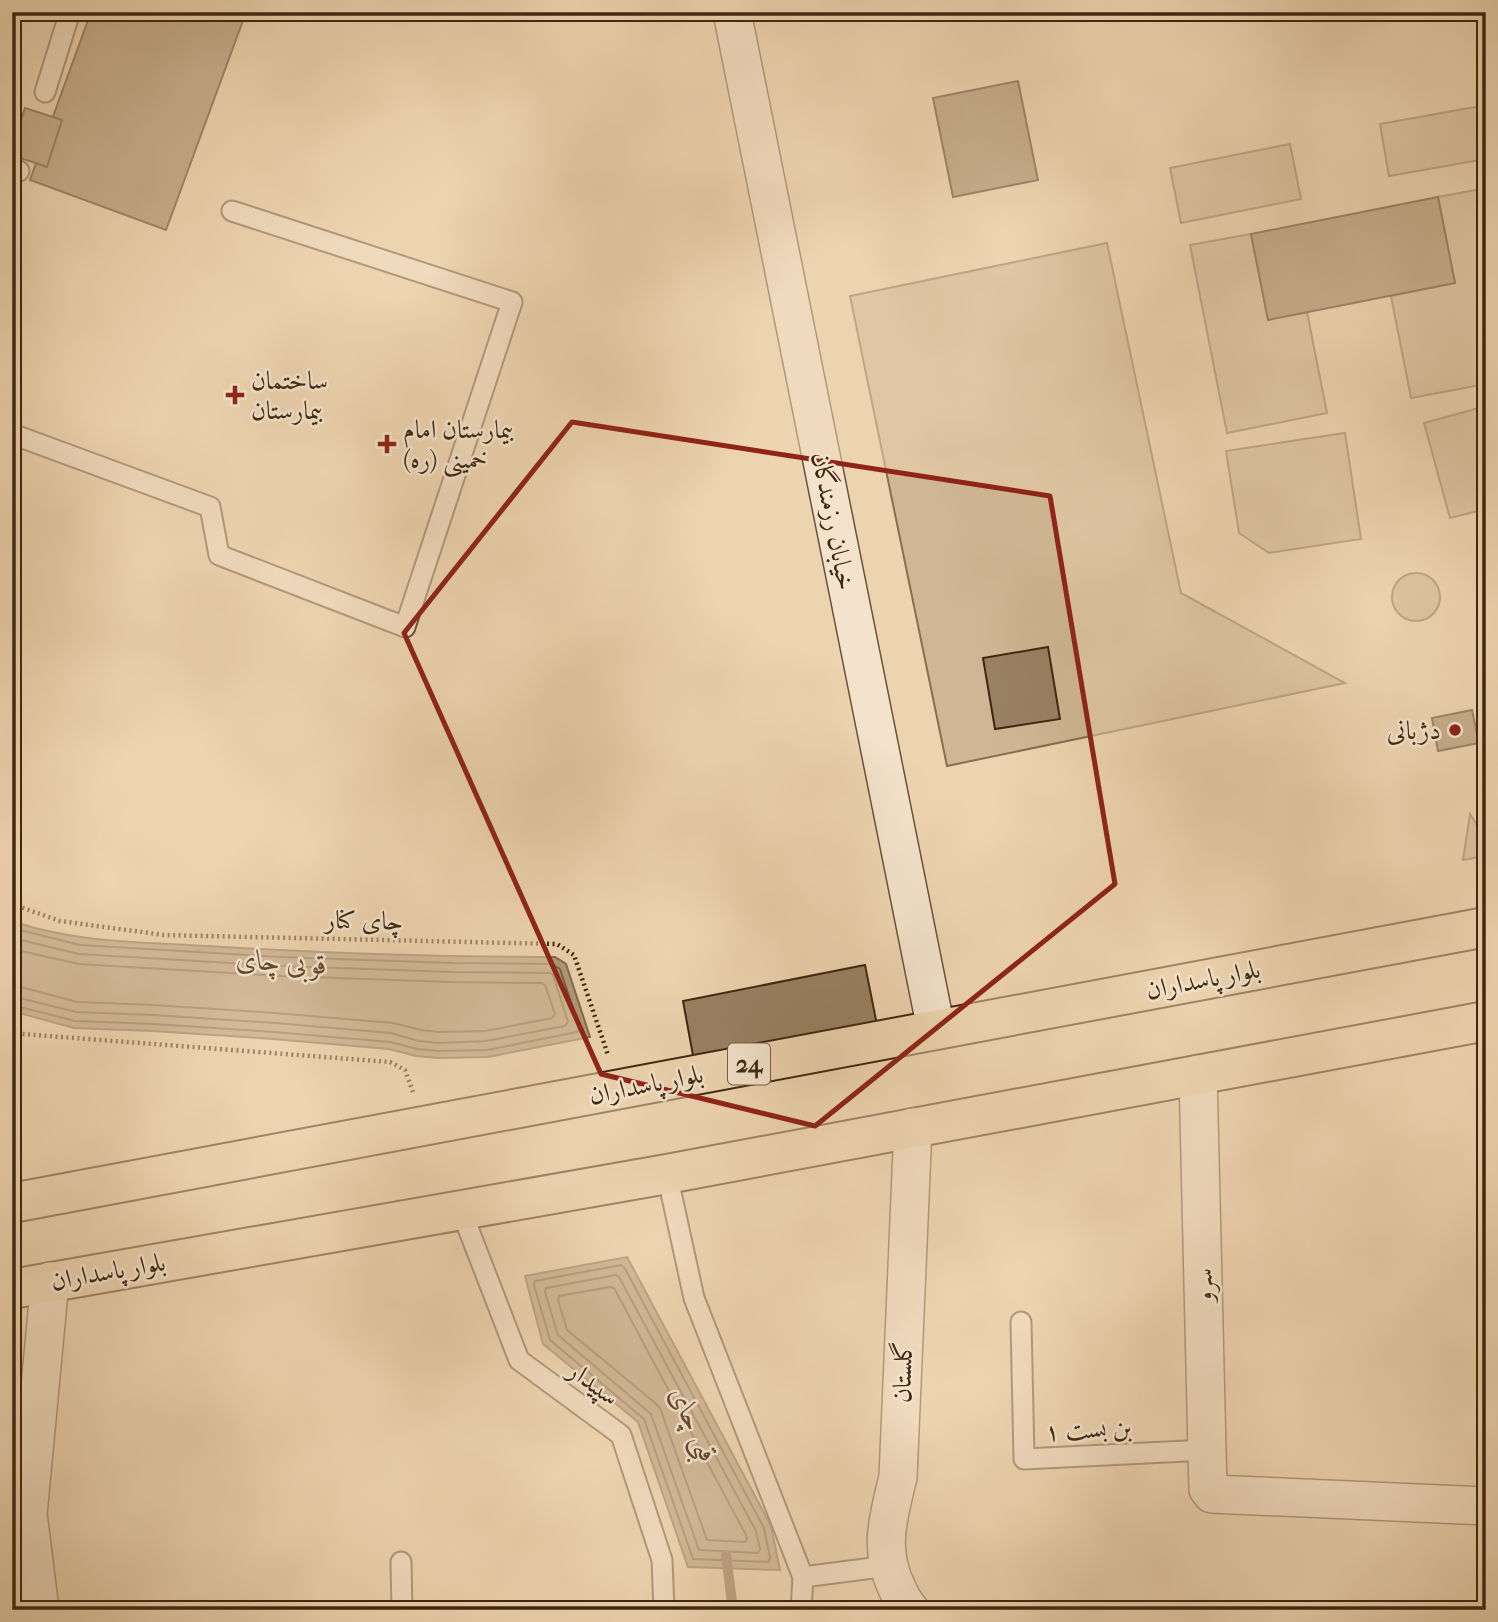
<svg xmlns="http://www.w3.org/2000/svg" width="1498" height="1622" font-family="'IM FELL French Canon',Amiri,serif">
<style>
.green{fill:#cfb795;stroke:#876f52;stroke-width:2}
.water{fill:#b2997a;stroke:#846b50;stroke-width:2}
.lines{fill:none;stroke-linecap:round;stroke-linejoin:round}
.shore{stroke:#786045;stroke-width:2}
.stream{stroke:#846b50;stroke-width:10}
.building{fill:#998163;stroke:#3f2710;stroke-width:2}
.lane-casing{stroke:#6a5238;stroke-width:23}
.street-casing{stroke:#6a5238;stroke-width:40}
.highway-casing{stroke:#3f2710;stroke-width:42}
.path{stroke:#3f2710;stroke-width:4.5;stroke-dasharray:2 3.5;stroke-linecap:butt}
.lane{stroke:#f3e3cc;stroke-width:19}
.street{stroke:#f3e3cc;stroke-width:37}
.highway{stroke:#edd4b0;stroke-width:38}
.marked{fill:none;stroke:#8f2418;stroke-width:5;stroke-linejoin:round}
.poi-dot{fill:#8f2418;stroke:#f3e3cc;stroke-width:2.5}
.labels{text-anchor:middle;stroke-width:5;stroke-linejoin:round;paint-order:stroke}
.shield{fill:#f3e3cc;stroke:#755f48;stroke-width:2}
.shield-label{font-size:24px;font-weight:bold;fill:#3f2710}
.poi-label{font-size:26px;fill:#3f2710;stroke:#f3e3cc;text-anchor:start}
.street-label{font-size:26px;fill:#3f2710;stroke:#f3e3cc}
.water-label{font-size:28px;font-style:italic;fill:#624930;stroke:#f3e3cc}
</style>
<rect width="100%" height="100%" fill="#edd4b0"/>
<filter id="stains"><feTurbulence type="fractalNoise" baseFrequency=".00286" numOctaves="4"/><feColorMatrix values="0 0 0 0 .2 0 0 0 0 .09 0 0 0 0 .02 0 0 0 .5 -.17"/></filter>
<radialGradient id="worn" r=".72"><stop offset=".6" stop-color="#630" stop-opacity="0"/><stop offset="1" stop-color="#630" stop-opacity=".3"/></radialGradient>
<g class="green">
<polygon points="1486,105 1486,159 1389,176 1380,124"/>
<polygon points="1290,144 1301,199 1181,223 1170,168"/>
<polygon points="1486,188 1486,384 1411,398 1391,296 1455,283 1438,197"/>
<polygon points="1251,234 1268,319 1307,312 1327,413 1227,433 1190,245"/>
<polygon points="1107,243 1181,593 1345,683 947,766 850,296"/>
<polygon points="1486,406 1486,509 1450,518 1424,423"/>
<polygon points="1345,433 1361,539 1269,553 1239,533 1226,451"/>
<circle cx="1416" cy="597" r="24"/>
<polygon points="1470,814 1486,840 1486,856 1463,860"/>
</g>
<g class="water">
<path d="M 12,921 C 75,943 142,942 208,946 C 323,953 439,957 555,957 L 566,964 L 590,1037 L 488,1057 L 438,1058 L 416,1056 L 389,1049 L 273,1039 L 153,1031 L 74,1028 L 12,1011 Z"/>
<polygon points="627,1257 771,1526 780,1570 688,1567 638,1422 543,1344 525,1276"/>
</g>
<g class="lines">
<g class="shore">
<polyline points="12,928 80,945 281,957 452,963 552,964 560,969 580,1029 577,1032 487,1050 438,1051 417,1049 390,1042 274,1032 153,1024 75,1021 12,1005"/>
<polyline points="12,938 79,954 281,966 451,972 550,973 553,975 568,1022 565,1026 486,1041 439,1043 419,1041 391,1033 275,1023 153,1015 76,1012 12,996"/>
<polyline points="12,949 79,964 281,976 451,982 542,983 545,985 555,1014 552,1018 485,1031 439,1032 421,1030 393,1023 275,1013 154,1005 77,1002 21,987 12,986"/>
<polygon points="621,1265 624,1267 764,1528 770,1558 768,1562 693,1559 644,1419 550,1340 534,1285 535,1281"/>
<polygon points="616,1275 619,1277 756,1531 760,1549 758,1553 699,1550 651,1414 558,1335 545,1292 546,1288"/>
<polygon points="610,1287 614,1288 746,1535 747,1539 745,1542 707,1540 660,1408 654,1402 567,1330 558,1300 559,1296"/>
</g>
<polyline class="stream" points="726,1555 733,1610"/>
</g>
<g class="building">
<polygon points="91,12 238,12 245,15 166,230 30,180"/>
<polygon points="1018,81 1038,180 953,197 933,98"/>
<polygon points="25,108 62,120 47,167 12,155 12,147"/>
<polygon points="1438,197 1455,283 1268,320 1251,234"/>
<polygon points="1048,647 1060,719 995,729 983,658"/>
<polygon points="1472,710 1479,743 1438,751 1432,718"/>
<polygon points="865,965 877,1025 694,1061 683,1001"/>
</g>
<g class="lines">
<defs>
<g id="lane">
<polyline points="45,92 70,12"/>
<polyline points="12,174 19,171"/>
<polyline points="12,434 210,507 219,555 405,627 512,302 232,211"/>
<polyline points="667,1174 694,1298 803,1577 801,1610"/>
<polyline points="461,1210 519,1360 621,1435 662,1560 664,1610"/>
<polyline points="1021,1322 1024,1459 1207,1450"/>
<polyline points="401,1562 402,1610"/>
<polyline points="803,1577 888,1566"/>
</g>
<g id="street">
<polyline points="732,12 936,1029"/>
<polyline points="1198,1074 1207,1450 1208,1489 1212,1494 1486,1506"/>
<polyline points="40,1610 28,1514 50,1281"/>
<path d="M 910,1610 C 903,1602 900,1595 896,1586 C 878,1548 889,1515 898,1477 L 913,1127"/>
</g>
<g id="highway">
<polyline points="12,1203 1486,927"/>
<polyline points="12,1289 667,1174 1486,1021"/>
</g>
</defs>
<use href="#lane" class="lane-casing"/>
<use href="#street" class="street-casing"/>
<use href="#highway" class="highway-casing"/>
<g class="path">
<polyline points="12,904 60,921 164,935 557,944 574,955 608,1055"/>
<polyline points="12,1031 22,1034 390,1062 405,1070 414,1095"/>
</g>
<use href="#lane" class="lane"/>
<use href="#street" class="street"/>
<use href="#highway" class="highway"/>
</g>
<path d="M0 0H1498V1622H0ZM 572,422 L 1050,496 L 1115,884 L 815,1126 L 601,1074 L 404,633 Z" fill="#edd4b0" fill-opacity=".55" fill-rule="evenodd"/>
<path class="marked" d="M 572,422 L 1050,496 L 1115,884 L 815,1126 L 601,1074 L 404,633 Z"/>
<g class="poi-dot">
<path d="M231.5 384.5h7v7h7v7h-7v7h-7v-7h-7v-7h7z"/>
<path d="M383.5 433.5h7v7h7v7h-7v7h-7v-7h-7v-7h7z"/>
<circle cx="1455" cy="730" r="7"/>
</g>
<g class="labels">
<rect class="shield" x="728" y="1043.5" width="42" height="41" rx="5"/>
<g class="shield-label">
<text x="749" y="1072">24</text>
</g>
<g class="poi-label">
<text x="251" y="389">ساختمان<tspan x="251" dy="30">بیمارستان</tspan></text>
<text x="403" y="438">بیمارستان امام<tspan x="403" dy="30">خمینی (ره)</tspan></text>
<text x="1441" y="739" text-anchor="end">دژبانی</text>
</g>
<g class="street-label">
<text transform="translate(834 521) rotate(79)" y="9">خیابان رزمندگان</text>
<text transform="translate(364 920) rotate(1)" y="9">چای کنار</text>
<text transform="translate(1203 979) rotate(-11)" y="9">بلوار پاسداران</text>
<text transform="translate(646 1084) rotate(-11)" y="9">بلوار پاسداران</text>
<text transform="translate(108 1271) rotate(-10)" y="9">بلوار پاسداران</text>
<text transform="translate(1203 1285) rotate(-91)" y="9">سرو</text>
<text transform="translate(902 1372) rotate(-88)" y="9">گلستان</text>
<text transform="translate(594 1383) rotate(36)" y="9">سپیدار</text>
<text transform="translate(1088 1429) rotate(-3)" y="9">بن بست ۱</text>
</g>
<g class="water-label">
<text transform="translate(282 961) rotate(4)" y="10">قوبی چای</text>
<text transform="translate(695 1424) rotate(65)" y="10">قبی چای</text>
</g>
</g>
<rect width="1498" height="1622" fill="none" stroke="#edd4b0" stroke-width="42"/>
<rect x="14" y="14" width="1470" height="1594" fill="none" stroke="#3f2710" stroke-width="3.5"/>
<rect x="21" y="21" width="1456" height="1580" fill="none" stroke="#3f2710" stroke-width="2"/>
<rect width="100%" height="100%" filter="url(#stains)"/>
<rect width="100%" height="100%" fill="url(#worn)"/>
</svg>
